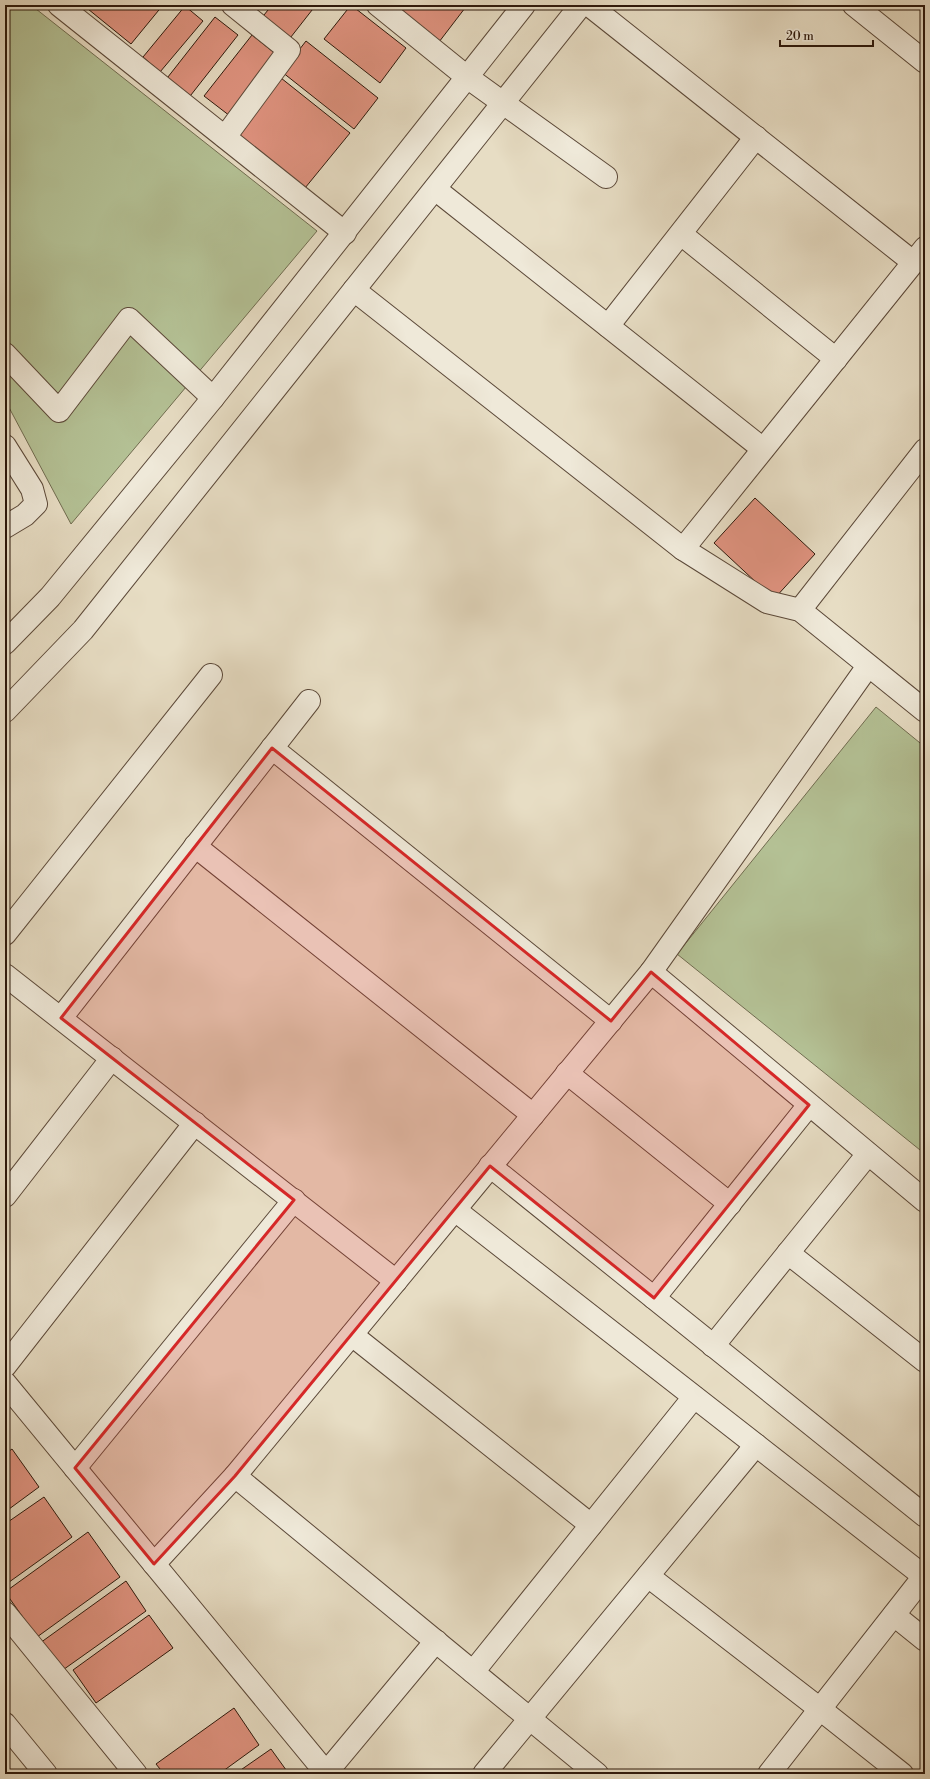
<svg xmlns="http://www.w3.org/2000/svg" width="930" height="1779" font-family="'Libre Bodoni',serif">
<style>
.green{fill:#b4c195;stroke:#706c50}
.building{fill:#e09380;stroke:#2d180b}
.lines{fill:none;stroke-linecap:round;stroke-linejoin:round}
.minor-casing{stroke:#5c4939;stroke-width:24}
.minor{stroke:#efe9d9;stroke-width:22}
.marked{fill:#d62828;fill-opacity:0.2;stroke:#d62828;stroke-width:3;stroke-linejoin:round}
</style>
<rect width="100%" height="100%" fill="#e7ddc4"/>
<filter id="stains"><feTurbulence type="fractalNoise" baseFrequency=".005" numOctaves="4"/><feColorMatrix values="0 0 0 0 .2 0 0 0 0 .09 0 0 0 0 .02 0 0 0 .5 -.17"/></filter>
<radialGradient id="worn" r=".72"><stop offset=".6" stop-color="#630" stop-opacity="0"/><stop offset="1" stop-color="#630" stop-opacity=".3"/></radialGradient>
<g class="green">
<polygon points="5,5 31,5 317,231 71,524 5,400"/>
<polygon points="876,707 925,747 925,1154 677,954"/>
</g>
<g class="building">
<polygon points="91,5 163,5 131,44 88,9"/>
<polygon points="272,5 316,5 287,42 260,20"/>
<polygon points="351,5 406,48 380,83 324,39"/>
<polygon points="392,5 461,5 465,8 439,42"/>
<polygon points="185,6 203,21 160,72 143,57"/>
<polygon points="215,17 238,35 187,100 164,82"/>
<polygon points="252,35 277,55 230,116 204,96"/>
<polygon points="306,41 378,98 354,129 282,72"/>
<polygon points="281,78 350,133 305,188 237,134"/>
<polygon points="755,498 815,554 774,599 714,543"/>
<polygon points="12,1449 39,1487 5,1512 5,1454"/>
<polygon points="44,1497 72,1537 5,1585 5,1524"/>
<polygon points="88,1532 120,1577 37,1637 5,1592"/>
<polygon points="126,1581 146,1611 60,1672 40,1643"/>
<polygon points="149,1615 173,1648 96,1703 73,1670"/>
<polygon points="234,1708 259,1745 219,1774 164,1774 156,1764"/>
<polygon points="271,1749 289,1774 235,1774"/>
</g>
<g class="lines">
<defs>
<g id="minor">
<polyline points="59,5 345,233"/>
<polyline points="378,5 467,77 606,177"/>
<polyline points="589,5 913,262"/>
<polyline points="854,5 925,62"/>
<polyline points="225,137 289,50 233,5"/>
<polyline points="435,189 763,449"/>
<polyline points="681,234 836,359"/>
<polyline points="354,290 683,549 925,248"/>
<polyline points="608,326 756,137"/>
<polyline points="5,354 59,411 129,319 213,398"/>
<polyline points="5,446 32,489 36,504 25,515 5,527"/>
<polyline points="683,549 767,602 800,610 925,711"/>
<polyline points="800,610 925,450"/>
<polyline points="5,643 50,597 213,398 524,5"/>
<polyline points="5,711 83,630 581,5"/>
<polyline points="272,748 611,1021"/>
<polyline points="195,846 533,1115"/>
<polyline points="5,934 211,675"/>
<polyline points="651,972 868,666"/>
<polyline points="5,975 396,1281"/>
<polyline points="61,1018 309,701"/>
<polyline points="567,1073 730,1204"/>
<polyline points="490,1166 925,1516"/>
<polyline points="5,1196 112,1058"/>
<polyline points="455,1210 925,1577"/>
<polyline points="788,1253 925,1361"/>
<polyline points="654,1298 809,1105"/>
<polyline points="352,1335 591,1525"/>
<polyline points="713,1346 868,1154"/>
<polyline points="5,1366 195,1123"/>
<polyline points="5,1383 327,1774"/>
<polyline points="75,1468 294,1200"/>
<polyline points="154,1564 235,1476"/>
<polyline points="648,1576 820,1709 902,1774"/>
<polyline points="5,1613 136,1774"/>
<polyline points="894,1615 925,1640"/>
<polyline points="473,1672 694,1397"/>
<polyline points="5,1724 46,1774"/>
<polyline points="326,1773 436,1641"/>
<polyline points="484,1774 756,1445"/>
<polyline points="597,1774 235,1476 651,972 925,1201"/>
<polyline points="769,1774 925,1575"/>
</g>
</defs>
<use href="#minor" class="minor-casing"/>
<use href="#minor" class="minor"/>
</g>
<path class="marked" d="M 272,748 L 611,1021 L 651,972 L 809,1105 L 654,1298 L 490,1166 L 235,1476 L 154,1564 L 75,1468 L 294,1200 L 61,1018 Z"/>
<rect width="930" height="1779" fill="none" stroke="#e7ddc4" stroke-width="20"/>
<rect x="6" y="6" width="918" height="1767" fill="none" stroke="#2d180b" stroke-width="2"/>
<rect x="10" y="10" width="910" height="1759" fill="none" stroke="#2d180b"/>
<path d="M780 40v6h93v-6" fill="none" stroke="#2d180b" stroke-width="2"/>
<text x="786" y="40" font-size="12" fill="#2d180b" stroke="#efe9d9" stroke-width="3" paint-order="stroke">20 m</text>
<rect width="100%" height="100%" filter="url(#stains)"/>
<rect width="100%" height="100%" fill="url(#worn)"/>
</svg>
